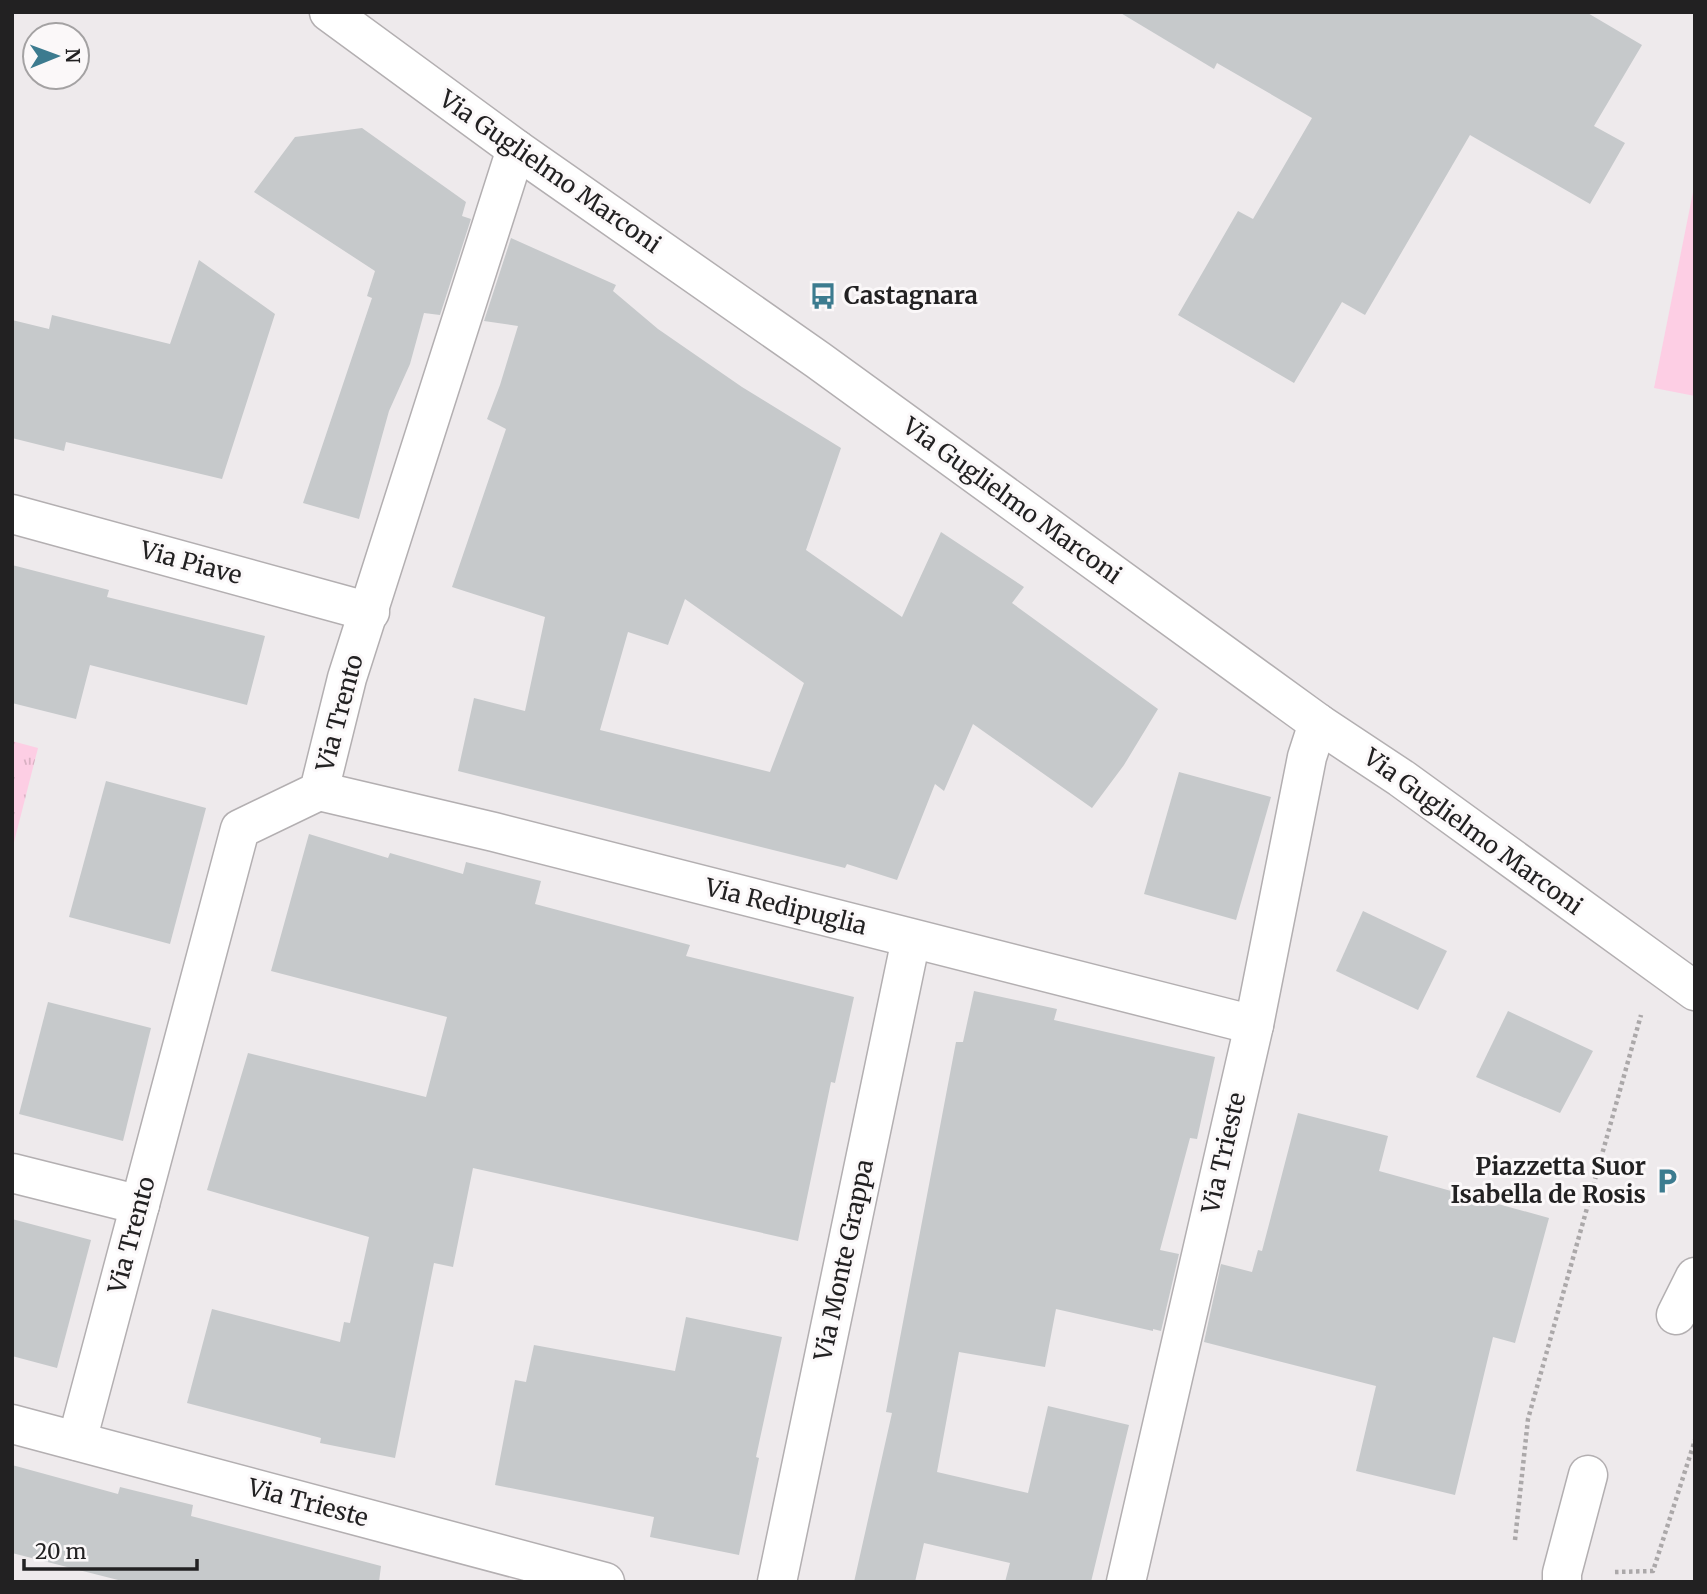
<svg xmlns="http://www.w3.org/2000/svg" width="1707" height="1594" font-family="Merriweather,serif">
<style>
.grass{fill:url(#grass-tufts)}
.pitch{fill:#fdcee4}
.building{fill:#c6c9cb;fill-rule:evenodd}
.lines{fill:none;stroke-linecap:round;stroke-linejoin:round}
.minor-casing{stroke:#b3afb1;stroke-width:41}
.major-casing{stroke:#b3afb1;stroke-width:41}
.path{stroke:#aba8a9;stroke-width:4.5;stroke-dasharray:3.5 3.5;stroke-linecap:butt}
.minor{stroke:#fff;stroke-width:38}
.major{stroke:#fff;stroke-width:38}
.labels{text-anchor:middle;stroke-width:6;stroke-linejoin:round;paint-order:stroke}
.street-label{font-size:24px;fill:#222122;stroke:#fbf8f9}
.poi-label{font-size:24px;font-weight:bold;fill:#222122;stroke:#fbf8f9;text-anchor:start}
</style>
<defs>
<pattern id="grass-tufts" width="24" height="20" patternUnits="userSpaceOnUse" patternTransform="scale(1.75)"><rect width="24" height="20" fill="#fdcee4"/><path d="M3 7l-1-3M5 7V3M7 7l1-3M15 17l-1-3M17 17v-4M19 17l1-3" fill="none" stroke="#d9b1c3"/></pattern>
</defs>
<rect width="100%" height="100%" fill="#eeeaec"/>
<polygon class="grass" points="12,741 38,748 12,850"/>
<polygon class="pitch" points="1695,182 1695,396 1654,388"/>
<g class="building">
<polygon points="1119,12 1586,12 1642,45 1594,126 1625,143 1590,204 1470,135 1365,315 1342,302 1294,383 1178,315 1238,211 1253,219 1312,118 1217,63 1214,69"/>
<polygon points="362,128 466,202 462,216 471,219 440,315 424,313 410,364 389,411 359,519 303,503 372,298 367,296 375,271 254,192 295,137"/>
<path d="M 511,238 L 616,285 L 613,291 L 658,329 L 742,387 L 841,448 L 806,550 L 902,617 L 941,532 L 1024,587 L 1012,603 L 1158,709 L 1124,765 L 1092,808 L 973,724 L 944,791 L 935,784 L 897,880 L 847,864 L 845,868 L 458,771 L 474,698 L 525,711 L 545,617 L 452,587 L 506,429 L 487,419 L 500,385 L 518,326 L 484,321 ZM 685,599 L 804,683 L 770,772 L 600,730 L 628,632 L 668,645 Z"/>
<polygon points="199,260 275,314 222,479 66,442 64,451 12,438 12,320 49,329 52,315 170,344"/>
<polygon points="12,565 109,590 107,597 265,636 247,705 90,665 76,719 12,703"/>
<polygon points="1179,772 1271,797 1236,920 1144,894"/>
<polygon points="106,781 206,808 170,944 69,917"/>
<polygon points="309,834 388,858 390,853 463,874 466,862 541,881 535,904 690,945 686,956 854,997 835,1083 831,1082 798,1241 473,1168 453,1267 434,1263 395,1458 320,1443 321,1438 187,1403 212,1309 340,1342 344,1322 350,1323 369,1237 207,1190 248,1053 426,1097 447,1017 271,971"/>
<polygon points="1363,911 1447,951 1418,1010 1336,971"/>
<polygon points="974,991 1057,1009 1054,1020 1215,1057 1197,1139 1190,1138 1160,1250 1179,1254 1161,1331 1153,1329 1153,1331 1056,1309 1045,1367 959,1352 937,1472 1028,1493 1048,1406 1129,1425 1091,1582 1005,1582 1010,1563 924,1543 915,1582 854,1582 892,1413 886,1412 956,1042 963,1042"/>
<polygon points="48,1002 151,1028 123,1141 19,1114"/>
<polygon points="1508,1011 1593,1051 1560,1113 1476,1077"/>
<polygon points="1298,1113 1388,1136 1379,1171 1549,1218 1515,1343 1493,1337 1455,1495 1356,1471 1376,1386 1204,1342 1221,1264 1252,1272 1258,1250 1262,1251"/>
<polygon points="12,1219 91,1240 57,1368 12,1356"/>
<polygon points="686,1317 782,1337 756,1457 759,1458 739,1555 650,1537 654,1517 495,1485 515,1380 526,1382 534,1345 675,1371"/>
<polygon points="12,1465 118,1494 120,1487 193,1505 191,1516 381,1566 379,1582 126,1582 12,1553"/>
</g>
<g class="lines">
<defs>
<g id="minor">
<polyline points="12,514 370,612"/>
<polyline points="319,791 494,832 1254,1025"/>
<polyline points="12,1173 140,1205"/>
<polyline points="1676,1315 1695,1277"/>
<polyline points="12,1424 605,1582"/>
<polyline points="77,1441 240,829 319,791 347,678 516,149"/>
<polyline points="777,1582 911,939"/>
<polyline points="1126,1582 1254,1025 1307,757 1318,723"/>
<polyline points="1562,1582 1562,1573 1588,1475"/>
</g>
<polyline id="major" points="329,12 516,149 818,360 1318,723 1401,778 1695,991"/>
</defs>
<use href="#minor" class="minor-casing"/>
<use href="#major" class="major-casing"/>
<g class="path">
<polyline points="1515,1540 1528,1419 1641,1015"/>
<polyline points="1615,1572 1653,1571 1695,1440"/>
</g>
<use href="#minor" class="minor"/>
<use href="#major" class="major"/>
</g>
<defs>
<symbol id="bus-bare" viewBox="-9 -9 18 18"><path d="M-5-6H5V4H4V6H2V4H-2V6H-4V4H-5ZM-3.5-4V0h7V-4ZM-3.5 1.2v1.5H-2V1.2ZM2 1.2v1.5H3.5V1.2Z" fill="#3c7b8f" stroke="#fbf8f9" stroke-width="2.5" paint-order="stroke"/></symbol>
<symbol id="parking-bare" viewBox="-9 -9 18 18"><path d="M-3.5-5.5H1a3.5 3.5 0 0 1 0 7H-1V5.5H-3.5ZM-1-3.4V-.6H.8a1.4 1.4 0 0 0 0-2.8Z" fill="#3c7b8f" stroke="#fbf8f9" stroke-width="2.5" paint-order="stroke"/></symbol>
</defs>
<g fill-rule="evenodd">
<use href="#bus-bare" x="804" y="277" width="38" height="38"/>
<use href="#parking-bare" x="1648" y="1162" width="38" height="38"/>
</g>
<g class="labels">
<g class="street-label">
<text transform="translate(550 172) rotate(35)" y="8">Via Guglielmo Marconi</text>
<text transform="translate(1012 501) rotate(36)" y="8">Via Guglielmo Marconi</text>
<text transform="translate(191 563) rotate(15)" y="8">Via Piave</text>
<text transform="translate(340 713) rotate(-75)" y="8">Via Trento</text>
<text transform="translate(1473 832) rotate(36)" y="8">Via Guglielmo Marconi</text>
<text transform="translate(786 907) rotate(14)" y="8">Via Redipuglia</text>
<text transform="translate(1224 1153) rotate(-77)" y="8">Via Trieste</text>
<text transform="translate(132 1235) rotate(-75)" y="8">Via Trento</text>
<text transform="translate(844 1260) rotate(-78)" y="8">Via Monte Grappa</text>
<text transform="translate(308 1503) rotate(15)" y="8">Via Trieste</text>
</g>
<g class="poi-label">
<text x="844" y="304">Castagnara</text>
<text x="1646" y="1175" text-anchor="end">Piazzetta Suor<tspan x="1646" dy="28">Isabella de Rosis</tspan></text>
</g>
</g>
<rect width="1707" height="1594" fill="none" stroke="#222122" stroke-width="28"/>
<g transform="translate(56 56) rotate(89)"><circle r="33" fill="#fbf8f9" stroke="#a4a2a3" stroke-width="2"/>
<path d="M0-5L12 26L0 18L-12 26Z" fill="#3c7b8f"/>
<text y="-10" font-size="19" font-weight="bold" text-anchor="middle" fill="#222122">N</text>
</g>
<path d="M24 1559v10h173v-10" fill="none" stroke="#222122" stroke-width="3.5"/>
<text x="35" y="1559" font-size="21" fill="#222122" stroke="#fbf8f9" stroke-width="5" paint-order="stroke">20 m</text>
</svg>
